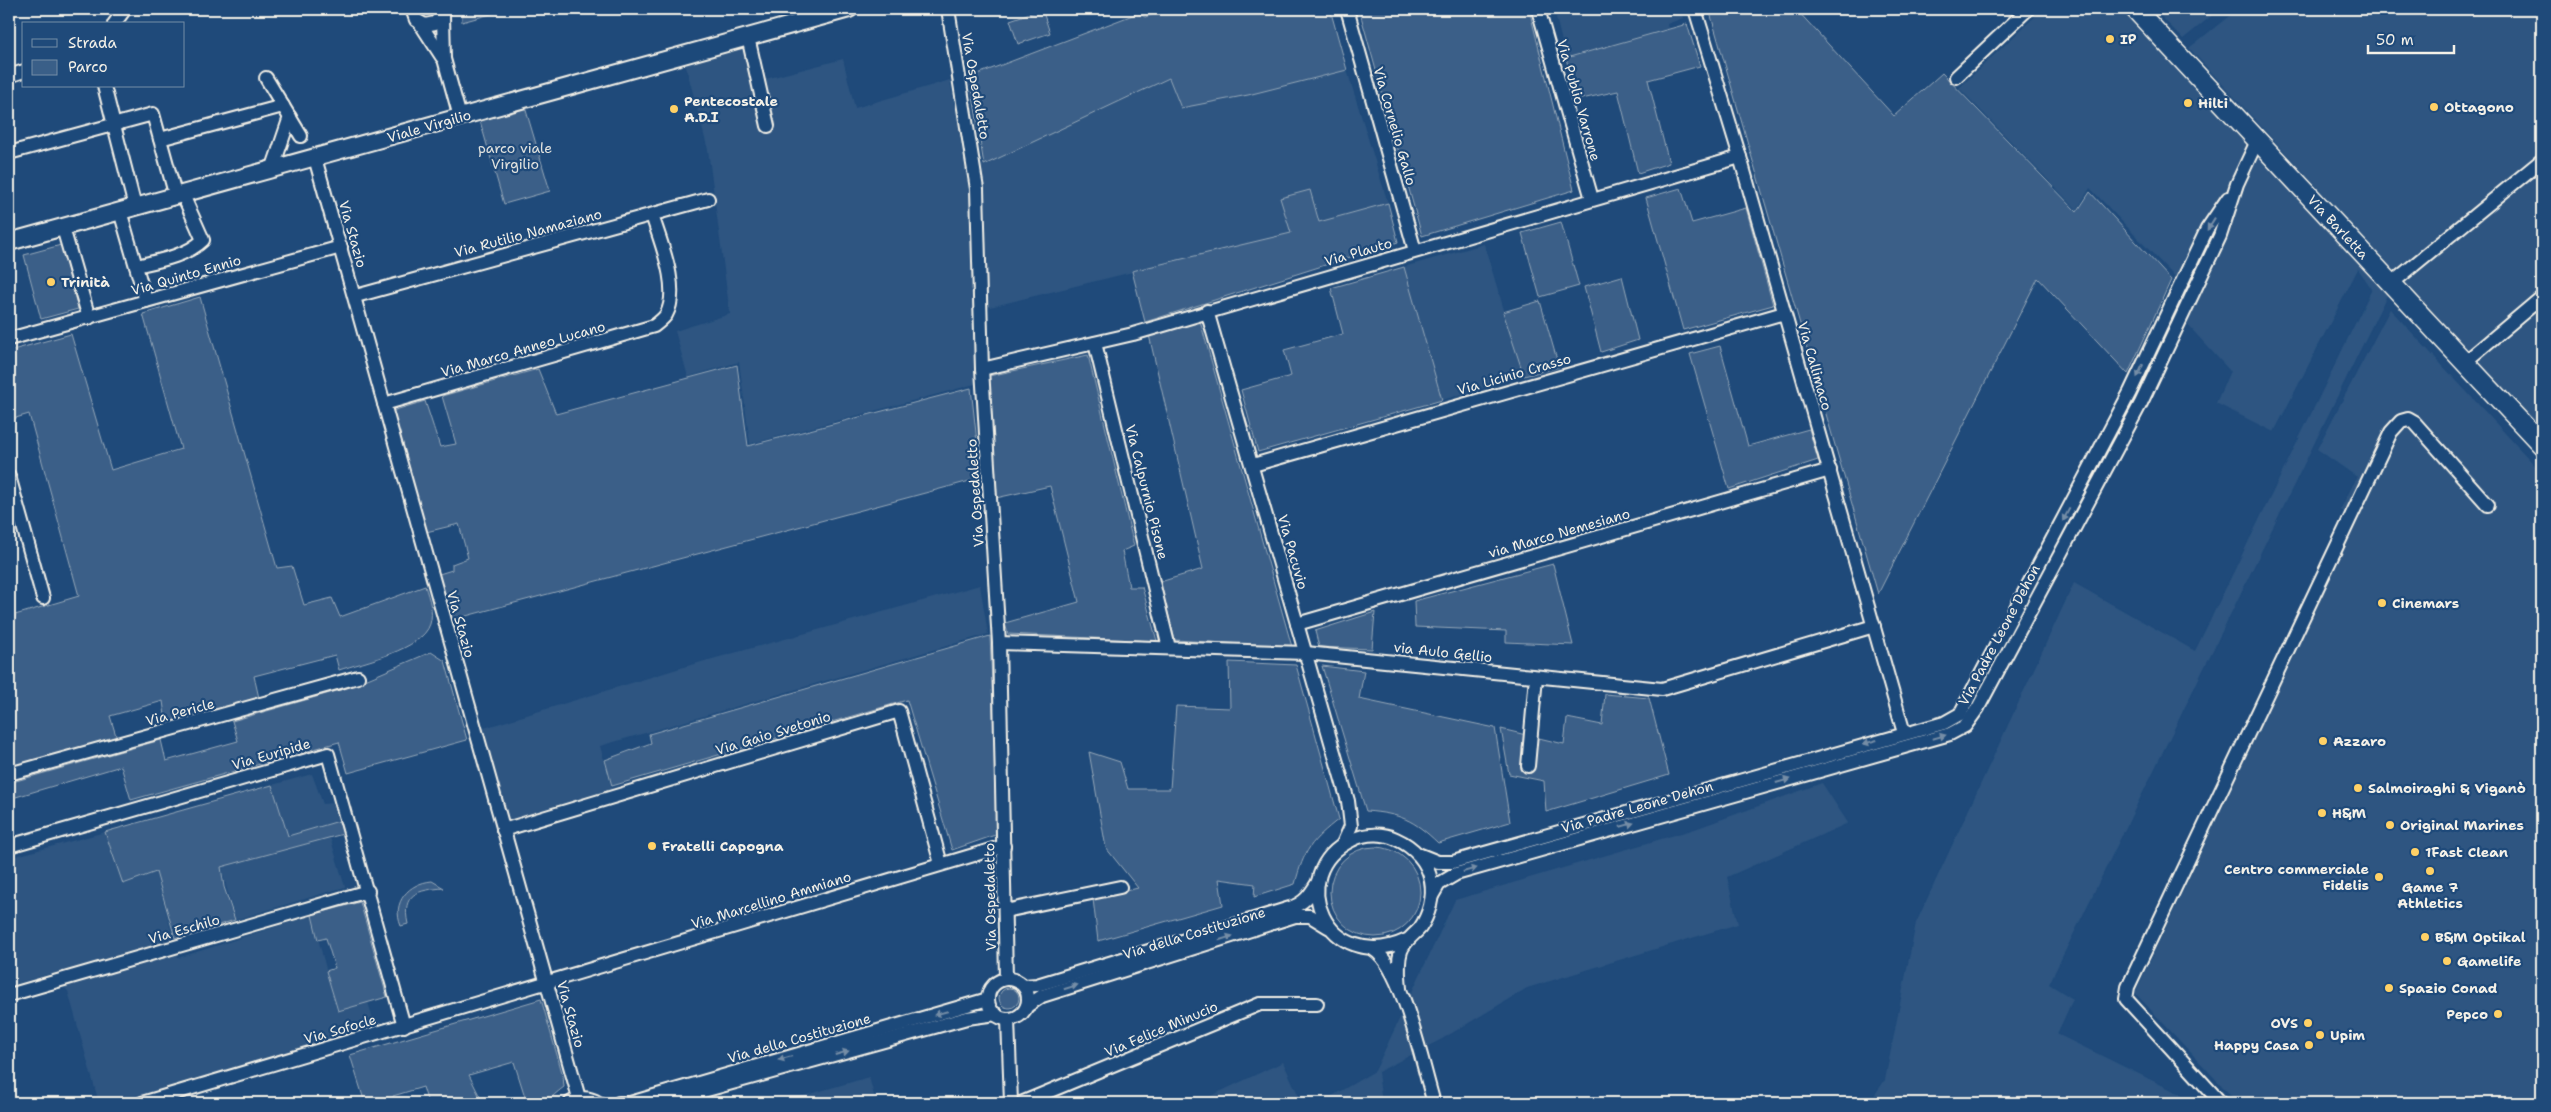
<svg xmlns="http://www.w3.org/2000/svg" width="2551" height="1112" font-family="'Shantell Sans',sans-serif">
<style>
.built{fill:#2d5581}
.green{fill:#3a5f88;stroke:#97a8b8}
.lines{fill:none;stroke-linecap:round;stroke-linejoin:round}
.minor-casing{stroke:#f4f1e8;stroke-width:16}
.tertiary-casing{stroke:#f4f1e8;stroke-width:20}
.secondary-casing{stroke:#f4f1e8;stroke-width:22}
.minor{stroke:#1f4a7a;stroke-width:12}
.tertiary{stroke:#1f4a7a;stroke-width:16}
.secondary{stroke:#1f4a7a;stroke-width:19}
.oneway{fill:#748da6}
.poi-dot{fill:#ffd166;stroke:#1f4a7a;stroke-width:2}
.labels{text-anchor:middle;stroke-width:4.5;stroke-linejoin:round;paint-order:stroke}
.poi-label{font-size:14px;font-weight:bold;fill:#f4f1e8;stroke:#1f4a7a;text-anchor:start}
.street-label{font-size:14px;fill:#f4f1e8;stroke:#1f4a7a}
.park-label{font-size:14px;fill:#e1e2de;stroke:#1f4a7a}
</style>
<rect width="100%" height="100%" fill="#1f4a7a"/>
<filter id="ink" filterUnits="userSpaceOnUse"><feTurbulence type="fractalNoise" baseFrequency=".02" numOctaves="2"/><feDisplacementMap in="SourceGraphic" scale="10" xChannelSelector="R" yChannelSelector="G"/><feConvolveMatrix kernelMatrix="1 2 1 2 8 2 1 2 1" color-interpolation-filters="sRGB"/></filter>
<g filter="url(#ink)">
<g class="built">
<polygon points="1554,9 1681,9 1683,18 1667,24 1668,29 1566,58"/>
<polygon points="2043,9 2120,9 2388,293 2049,984 2073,999 2057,1034 2182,1095 2178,1103 1869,1103 1885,1080 1916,923 2074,583 2195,651 2372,289 2358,269 2274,432 2216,403 2230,371 2186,323 2174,276 2090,188 2077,210 1959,88"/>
<polygon points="2154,9 2220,9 2183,39"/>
<polygon points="2238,9 2542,9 2542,431 2189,48"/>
<polygon points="747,48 754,82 843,59 855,108 950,80 966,166 984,165 1169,78 1181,108 1248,95 1347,70 1388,203 1319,222 1310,190 1292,233 986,308 989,376 975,384 953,390 750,444 739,362 688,377 675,331 730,314 708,150 685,63"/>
<polygon points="1484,244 1524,376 1442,400 1404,267"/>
<polygon points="2390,309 2542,473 2542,1103 2238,1103 2135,993 2357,520 2340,510 2357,477 2317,449"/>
<polygon points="980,585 988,634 600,746 612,789 507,821 481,729 687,666"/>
<polygon points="312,774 323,804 332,803 339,821 288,836 272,785"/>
<polygon points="1822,783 1848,823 1727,877 1738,924 1527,988 1442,1039 1378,1072 1382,1103 1320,1103 1375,1071 1455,900 1695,829"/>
<polygon points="105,832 123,884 156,872 178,958 312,915 337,1011 368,1002 375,1026 113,1103 99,1103 68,991 50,974 9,986 9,858"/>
<polygon points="330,837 345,887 235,920 221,867"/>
<polygon points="1283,1062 1302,1103 1196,1103"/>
<polygon points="869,1077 876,1103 779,1103"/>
</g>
<g class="green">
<polygon points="462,9 509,9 462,22"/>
<polygon points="1042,9 1050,33 1018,44 1010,20"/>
<polygon points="1171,9 1330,9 1347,70 1248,95 1181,108 1169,78 984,165 970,77 1138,13 1145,17"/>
<polygon points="1359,9 1529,9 1574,190 1422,236"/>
<polygon points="1709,9 1796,9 1894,116 1942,73 2077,212 2090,192 2171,280 2128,374 2038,278 1878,594"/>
<polygon points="1687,24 1700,66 1648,80 1669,163 1638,173 1618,91 1577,100 1566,58"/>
<polygon points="525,107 550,191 504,204 480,121"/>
<polygon points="1681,188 1692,223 1746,208 1773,305 1683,330 1646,198"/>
<polygon points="1310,190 1319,222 1388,203 1398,242 1145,322 1132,271 1291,233 1280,198"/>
<polygon points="1561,222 1579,286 1540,297 1522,233"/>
<polygon points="61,245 78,309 41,319 24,255"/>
<polygon points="1404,267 1442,400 1258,452 1241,390 1291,376 1284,350 1343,334 1331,288"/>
<polygon points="1622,276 1638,340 1601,352 1584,287"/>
<path d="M 200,297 L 277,568 L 292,566 L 304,605 L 332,598 L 340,617 L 425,586 C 429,599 434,611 430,624 C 422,650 363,662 339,670 L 335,655 L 254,676 L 259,698 L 166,723 L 163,701 L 110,716 L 117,739 L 9,770 L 9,672 L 15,615 L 79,596 L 29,414 L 9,420 L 9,351 L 71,334 L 111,470 L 181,449 L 143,314 Z"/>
<polygon points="1540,301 1559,367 1524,376 1503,312"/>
<polygon points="1200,321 1292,647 1175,640 1160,582 1203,569 1149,335"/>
<polygon points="1720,346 1748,446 1809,429 1818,460 1729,489 1690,354"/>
<polygon points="1088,355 1134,546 1122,551 1129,587 1142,587 1157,641 1008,634 1005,623 1079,602 1050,486 996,498 989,376"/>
<polygon points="737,365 748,446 971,388 981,478 451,620 436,575 452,570 452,564 468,558 459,524 426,532 392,411 425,401 440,447 456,444 442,396 538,369 556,414"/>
<polygon points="1553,564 1573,645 1506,642 1506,631 1415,627 1414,601"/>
<polygon points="1375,612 1372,649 1319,647 1315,631"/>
<polygon points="990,636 998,834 952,850 907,700 612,786 605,760 651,743 649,734"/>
<polygon points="431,652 445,661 467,740 348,773 339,742 131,800 121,766 9,799 9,783 161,740 166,761 238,741 232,721 344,689"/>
<path d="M 1229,662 L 1296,665 L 1339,819 C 1311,841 1304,850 1295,884 L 1254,897 L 1255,884 L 1219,879 L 1223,905 L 1098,941 L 1093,899 L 1138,888 L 1106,848 L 1089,752 L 1120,762 L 1128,789 L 1170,789 L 1176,706 L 1230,708 Z"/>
<path d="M 1322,666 L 1364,671 L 1359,699 L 1495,728 L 1510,822 L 1438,843 C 1413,819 1400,814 1366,811 Z"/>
<polygon points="1605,694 1649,698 1669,775 1546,812 1544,781 1509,774 1501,729 1564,744 1567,718 1602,725"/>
<polygon points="272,785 288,836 339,821 343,834 221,867 224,887 235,920 175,938 156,872 123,884 105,832"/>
<circle cx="1375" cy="892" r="45"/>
<path d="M 432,881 L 444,888 C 418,890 401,893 408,924 L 401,926 C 391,902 409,883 432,881 Z"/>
<polygon points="360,902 387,997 338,1011 326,971 335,968 326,938 318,940 312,915"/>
<circle cx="1009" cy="998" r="10"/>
<path d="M 541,999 L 563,1076 L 564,1087 C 546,1100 552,1103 527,1103 L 514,1062 L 469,1075 L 483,1103 L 428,1103 L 423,1087 L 393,1096 L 394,1103 L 365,1103 L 350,1055 Z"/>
</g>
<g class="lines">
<defs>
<g id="minor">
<polyline points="412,9 416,20 425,25 435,23 444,12"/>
<polyline points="948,9 977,189 982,369 999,643 1006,978"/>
<polyline points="1347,9 1415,251"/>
<polyline points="1538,9 1592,199"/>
<polyline points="1695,9 1740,157 1904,733"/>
<polyline points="443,15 444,59 460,117"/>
<polyline points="420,23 442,57"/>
<polyline points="114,24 125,9"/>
<polyline points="748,37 768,126"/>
<polyline points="9,76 24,71"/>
<polyline points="1956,77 2028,9"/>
<polyline points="266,78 301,136"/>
<polyline points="104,86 135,207"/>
<polyline points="160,139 283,106"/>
<polyline points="9,153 153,114 176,197"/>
<polyline points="315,158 579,1098"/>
<polyline points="272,170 290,117"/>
<polyline points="120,211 146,301"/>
<polyline points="63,228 89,318"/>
<path d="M 136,266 C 158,261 187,256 203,240 L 183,195"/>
<polyline points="2391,284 2542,160"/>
<polyline points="356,296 708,199"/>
<polyline points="1207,311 1348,801 1351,826 1343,844"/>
<polyline points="9,339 341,247"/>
<polyline points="1095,343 1169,648"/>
<polyline points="2465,362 2542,297"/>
<polyline points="982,369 1133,334 1740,157"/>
<path d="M 384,404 L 654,326 C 658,323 663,319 666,315 C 681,289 660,241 652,215"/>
<polyline points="1253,465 1784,313"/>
<polyline points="9,476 43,598"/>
<polyline points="1297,624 1830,470"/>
<polyline points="999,643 1306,653 1662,689 1874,626"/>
<polyline points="1528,766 1536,677"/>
<polyline points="9,774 358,677"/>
<polyline points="503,830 899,711 941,864"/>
<polyline points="9,846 328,754 404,1026"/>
<polyline points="1418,854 1438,862 1453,862 1944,723 1960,714 2130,392 2207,229 2228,198"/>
<polyline points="1432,896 1439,884 1456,874 1950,734 1965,726 1978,708 2141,403 2220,236 2237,184 2257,141"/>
<polyline points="1005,911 1120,887"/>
<path d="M 1373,949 C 1403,967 1423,1068 1434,1103"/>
<circle cx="1008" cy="999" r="20"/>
<path d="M 1024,986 L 1037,985 L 1290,908 C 1305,903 1310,895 1318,882"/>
<path d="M 1400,989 C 1399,976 1397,963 1401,951 C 1405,940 1413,936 1420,928 C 1429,915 1434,897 1431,881 C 1428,862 1414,847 1396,839 C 1383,833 1366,833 1352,840 C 1282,873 1327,977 1407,940"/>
<polyline points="9,995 368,891"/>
<polyline points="1027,1006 1042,996 1295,916 1310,916 1328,927"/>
<polyline points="1008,1019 1011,1103"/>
<polyline points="142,1103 1004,846"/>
<path d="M 570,1103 C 579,1097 589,1097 599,1103"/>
<polyline points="619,1103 630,1103 988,999"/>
<polyline points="660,1103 967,1018 996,1014"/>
<polyline points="1021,1103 1260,1004 1317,1004"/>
<polyline points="2221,1103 2126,999 2128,987 2391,432 2401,421 2408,419 2415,423 2488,505"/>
</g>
<polyline id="tertiary" points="9,242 849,9"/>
<polyline id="secondary" points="2135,9 2542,445"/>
</defs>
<use href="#minor" class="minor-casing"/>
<use href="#tertiary" class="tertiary-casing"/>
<use href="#secondary" class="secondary-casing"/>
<use href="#minor" class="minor"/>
<use href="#tertiary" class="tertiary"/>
<use href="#secondary" class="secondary"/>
</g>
<defs><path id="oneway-solid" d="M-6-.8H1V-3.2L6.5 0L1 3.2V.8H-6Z" transform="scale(1.25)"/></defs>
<g class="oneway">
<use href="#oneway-solid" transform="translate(2211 224) rotate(122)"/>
<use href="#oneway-solid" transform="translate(2140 371) rotate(115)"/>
<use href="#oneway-solid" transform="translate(2066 515) rotate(118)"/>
<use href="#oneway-solid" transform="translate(1939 737) rotate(-16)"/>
<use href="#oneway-solid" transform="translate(1870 742) rotate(164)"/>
<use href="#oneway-solid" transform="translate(1783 781) rotate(-16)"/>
<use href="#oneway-solid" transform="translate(1627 825) rotate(-16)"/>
<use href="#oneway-solid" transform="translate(1470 870) rotate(-16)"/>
<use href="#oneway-solid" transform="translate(1226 938) rotate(-17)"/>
<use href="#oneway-solid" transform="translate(1071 987) rotate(-17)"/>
<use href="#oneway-solid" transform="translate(941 1013) rotate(164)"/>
<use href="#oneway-solid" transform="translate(842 1053) rotate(-16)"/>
<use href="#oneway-solid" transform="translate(785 1058) rotate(164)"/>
</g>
</g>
<g class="poi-dot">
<circle cx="2110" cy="39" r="5"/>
<circle cx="2188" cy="103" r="5"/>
<circle cx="2434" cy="107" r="5"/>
<circle cx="674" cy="109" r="5"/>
<circle cx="51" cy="282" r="5"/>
<circle cx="2382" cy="603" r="5"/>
<circle cx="2323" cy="741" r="5"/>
<circle cx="2358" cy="788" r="5"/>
<circle cx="2322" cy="813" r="5"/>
<circle cx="2390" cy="825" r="5"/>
<circle cx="652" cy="846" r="5"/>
<circle cx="2415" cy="852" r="5"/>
<circle cx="2430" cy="871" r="5"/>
<circle cx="2379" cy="877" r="5"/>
<circle cx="2425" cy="937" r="5"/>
<circle cx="2447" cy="961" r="5"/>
<circle cx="2389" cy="988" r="5"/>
<circle cx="2498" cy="1014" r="5"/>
<circle cx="2308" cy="1023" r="5"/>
<circle cx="2320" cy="1035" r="5"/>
<circle cx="2309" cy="1045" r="5"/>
</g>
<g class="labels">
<g class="poi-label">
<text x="2120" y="44">IP</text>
<text x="684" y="106">Pentecostale<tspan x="684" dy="16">A.D.I</tspan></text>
<text x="2198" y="108">Hilti</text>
<text x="2444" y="112">Ottagono</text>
<text x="61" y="287">Trinità</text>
<text x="2392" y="608">Cinemars</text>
<text x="2333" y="746">Azzaro</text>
<text x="2368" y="793">Salmoiraghi &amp; Viganò</text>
<text x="2332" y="818">H&amp;M</text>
<text x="2400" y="830">Original Marines</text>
<text x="662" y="851">Fratelli Capogna</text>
<text x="2425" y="857">1Fast Clean</text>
<text x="2369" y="874" text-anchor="end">Centro commerciale<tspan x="2369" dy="16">Fidelis</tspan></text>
<text x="2430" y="892" text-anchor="middle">Game 7<tspan x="2430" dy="16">Athletics</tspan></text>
<text x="2435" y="942">B&amp;M Optikal</text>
<text x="2457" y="966">Gamelife</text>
<text x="2399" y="993">Spazio Conad</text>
<text x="2488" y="1019" text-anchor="end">Pepco</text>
<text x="2298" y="1028" text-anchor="end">OVS</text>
<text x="2330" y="1040">Upim</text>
<text x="2299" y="1050" text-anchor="end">Happy Casa</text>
</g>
<g class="street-label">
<text transform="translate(976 86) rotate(80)" y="5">Via Ospedaletto</text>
<text transform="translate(1579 100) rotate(74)" y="5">Via Publio Varrone</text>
<text transform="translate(429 126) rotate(-16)" y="5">Viale Virgilio</text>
<text transform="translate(1395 126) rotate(74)" y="5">Via Cornelio Gallo</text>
<text transform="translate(2338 227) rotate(47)" y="5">Via Barletta</text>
<text transform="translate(528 233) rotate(-15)" y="5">Via Rutilio Namaziano</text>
<text transform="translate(353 234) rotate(74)" y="5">Via Stazio</text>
<text transform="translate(1358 252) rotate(-16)" y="5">Via Plauto</text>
<text transform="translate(186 275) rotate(-16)" y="5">Via Quinto Ennio</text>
<text transform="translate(523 349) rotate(-16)" y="5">Via Marco Anneo Lucano</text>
<text transform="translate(1815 366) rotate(74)" y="5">Via Callimaco</text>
<text transform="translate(1514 374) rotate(-16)" y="5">Via Licinio Crasso</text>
<text transform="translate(1147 492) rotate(76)" y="5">Via Calpurnio Pisone</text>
<text transform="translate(975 493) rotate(-94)" y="5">Via Ospedaletto</text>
<text transform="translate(1559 533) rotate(-16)" y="5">via Marco Nemesiano</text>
<text transform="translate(1293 552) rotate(74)" y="5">Via Pacuvio</text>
<text transform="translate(461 624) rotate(74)" y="5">Via Stazio</text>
<text transform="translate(1999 635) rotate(-62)" y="5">Via Padre Leone Dehon</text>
<text transform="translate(1443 652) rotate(6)" y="5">via Aulo Gellio</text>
<text transform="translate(180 712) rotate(-15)" y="5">Via Pericle</text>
<text transform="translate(773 733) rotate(-17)" y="5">Via Gaio Svetonio</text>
<text transform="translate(271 754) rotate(-16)" y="5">Via Euripide</text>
<text transform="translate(1637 807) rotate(-16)" y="5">Via Padre Leone Dehon</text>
<text transform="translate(990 897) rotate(-91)" y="5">Via Ospedaletto</text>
<text transform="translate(771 900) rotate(-17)" y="5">Via Marcellino Ammiano</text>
<text transform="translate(184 929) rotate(-16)" y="5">Via Eschilo</text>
<text transform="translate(1194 933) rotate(-17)" y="5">Via della Costituzione</text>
<text transform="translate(571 1014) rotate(74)" y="5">Via Stazio</text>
<text transform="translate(340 1029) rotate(-16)" y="5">Via Sofocle</text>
<text transform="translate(1161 1029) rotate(-23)" y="5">Via Felice Minucio</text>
<text transform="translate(799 1038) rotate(-16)" y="5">Via della Costituzione</text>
</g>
<g class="park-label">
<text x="515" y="153">parco viale<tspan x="515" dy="16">Virgilio</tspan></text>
</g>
</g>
<rect width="2551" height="1112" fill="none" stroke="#1f4a7a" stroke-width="30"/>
<rect x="15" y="15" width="2521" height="1082" fill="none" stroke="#f4f1e8" stroke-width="2" filter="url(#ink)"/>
<rect x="22" y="22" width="162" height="65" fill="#1f4a7a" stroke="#748da6"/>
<rect x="32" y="39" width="25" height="8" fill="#1f4a7a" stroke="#748da6"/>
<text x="68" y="48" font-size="15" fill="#f4f1e8">Strada</text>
<rect x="32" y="60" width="25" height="15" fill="#3a5f88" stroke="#748da6"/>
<text x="68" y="72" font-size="15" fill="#f4f1e8">Parco</text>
<path d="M2368 45v8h86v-8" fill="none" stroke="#f4f1e8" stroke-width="2.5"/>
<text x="2376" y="45" font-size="15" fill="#f4f1e8" stroke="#1f4a7a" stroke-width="4" paint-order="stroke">50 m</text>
</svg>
